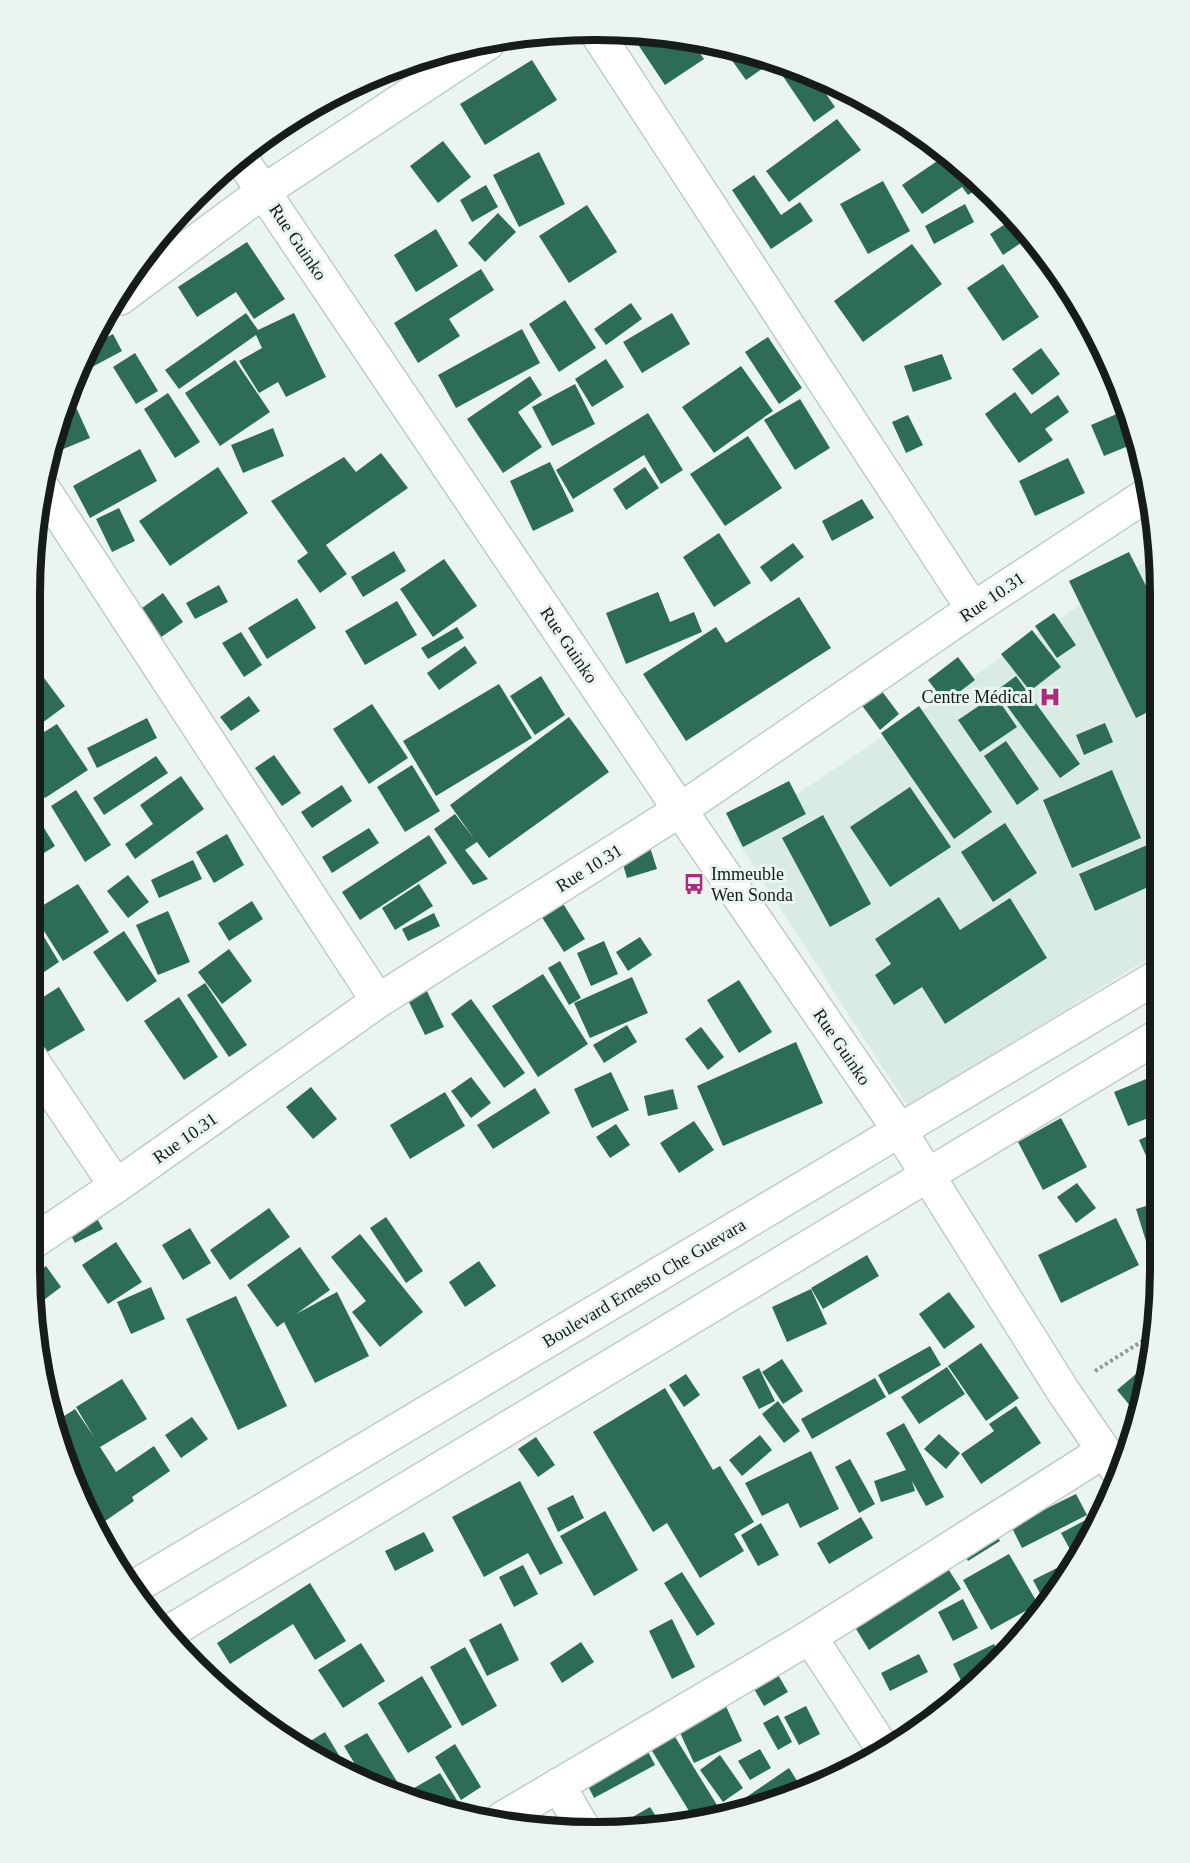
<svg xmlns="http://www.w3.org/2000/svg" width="1190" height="1863" font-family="Georgia,serif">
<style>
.built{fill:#d9ece3}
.building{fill:#2d6d56}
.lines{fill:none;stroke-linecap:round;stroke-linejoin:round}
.minor-casing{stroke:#c1ccc7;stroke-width:36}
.secondary-casing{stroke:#c1ccc7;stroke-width:36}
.path{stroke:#919995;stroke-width:4;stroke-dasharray:3 3;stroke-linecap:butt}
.minor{stroke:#fff;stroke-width:33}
.secondary{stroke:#fff;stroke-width:33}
.labels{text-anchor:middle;stroke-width:6;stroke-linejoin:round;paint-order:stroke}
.street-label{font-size:18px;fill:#171b19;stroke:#eaf5f0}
.poi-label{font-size:18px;fill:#171b19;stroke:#eaf5f0;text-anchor:end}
.rim{fill:none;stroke:#171b19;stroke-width:8}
</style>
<rect width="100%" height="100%" fill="#eaf5f0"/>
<polygon class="built" points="1158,553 1157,953 908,1107 734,836"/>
<g class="building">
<polygon points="656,34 668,35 691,40 704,59 665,85 639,46"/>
<polygon points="723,48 742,52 775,60 746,80"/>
<polygon points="532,60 557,100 485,145 460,104"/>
<polygon points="785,64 815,78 835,107 814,122 778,69"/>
<polygon points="837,119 861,150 789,202 766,171"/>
<polygon points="443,141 471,177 438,203 410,166"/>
<polygon points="539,152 565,204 519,227 493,175"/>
<polygon points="946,155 967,170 982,186 968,195 962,187 922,214 902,185"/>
<polygon points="754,175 781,215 800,202 813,221 771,249 732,190"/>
<polygon points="883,181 910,231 868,254 840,204"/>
<polygon points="486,185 498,207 472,222 460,200"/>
<polygon points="965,204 974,222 934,244 925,226"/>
<polygon points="587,205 617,252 569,283 539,236"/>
<polygon points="498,213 516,232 485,262 468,243"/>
<polygon points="1013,219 1030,237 1003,255 990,234"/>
<polygon points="436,229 458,266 416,292 394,255"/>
<polygon points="247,242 285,299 254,319 236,292 197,317 178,287"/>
<polygon points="912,244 942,284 863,342 834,301"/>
<polygon points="1003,264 1039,317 1003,341 967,288"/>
<polygon points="481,269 494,290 449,319 460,336 418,363 394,323"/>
<polygon points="565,300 596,348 559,372 529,324"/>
<polygon points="631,303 642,319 606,345 594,329"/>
<polygon points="246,313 258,330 294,313 326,377 286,397 278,382 259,393 239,361 262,348 256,335 179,389 165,370"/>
<polygon points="672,313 690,344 642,373 623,342"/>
<polygon points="522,329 540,363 456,408 438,375"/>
<polygon points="113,334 122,351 79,374 87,348"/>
<polygon points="768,337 802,388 779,404 745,352"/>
<polygon points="1097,337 1107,358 1101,363 1088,343"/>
<polygon points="1041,348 1060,374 1032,395 1012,369"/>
<polygon points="135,353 158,391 136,404 113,367"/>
<polygon points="942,354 952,379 913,392 904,366"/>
<polygon points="606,359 624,387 592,407 575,379"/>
<polygon points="235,360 270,412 220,446 185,393"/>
<polygon points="1109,364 1122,398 1121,398 1100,370"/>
<polygon points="741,366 773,411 714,453 682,407"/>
<polygon points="530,376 542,395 518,412 542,447 503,473 467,419"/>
<polygon points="575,384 595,424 552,446 532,407"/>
<polygon points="1015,392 1031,414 1058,395 1069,412 1045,429 1053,440 1019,463 985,414"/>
<polygon points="168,393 200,442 175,458 144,409"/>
<polygon points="800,399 830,448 795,470 764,420"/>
<polygon points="75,405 90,438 56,452 69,407"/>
<polygon points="1126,410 1138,442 1104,456 1091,425"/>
<polygon points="648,413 683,470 661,484 644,455 573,499 556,470"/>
<polygon points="908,415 923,445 906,453 892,422"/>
<polygon points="273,428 284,456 243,473 231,445"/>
<polygon points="748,436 782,488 725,526 690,474"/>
<polygon points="140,449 157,481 90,518 73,486"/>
<polygon points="381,453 408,488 326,545 347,574 320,593 297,561 308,553 271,501 344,457 356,472"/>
<polygon points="1068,458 1085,493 1035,516 1019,481"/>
<polygon points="550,462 574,511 533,531 510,481"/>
<polygon points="218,467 248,513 170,566 139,521"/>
<polygon points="645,467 659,488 626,510 613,489"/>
<polygon points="862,499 874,518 832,541 822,521"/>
<polygon points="119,508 135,541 112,552 96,519"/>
<polygon points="719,533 751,583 714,607 683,557"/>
<polygon points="793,543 804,557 771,582 760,567"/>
<polygon points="394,551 406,571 363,597 351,577"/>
<polygon points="1129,552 1159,612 1158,707 1136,718 1069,581"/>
<polygon points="444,559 477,606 433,637 400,589"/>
<polygon points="219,585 228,602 195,619 186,603"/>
<polygon points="658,592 670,622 694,612 702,632 626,664 606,613"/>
<polygon points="163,593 183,622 154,642 135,613"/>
<polygon points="799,597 831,648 686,741 643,674 716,627 726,643"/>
<polygon points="297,598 316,628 267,659 248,628"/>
<polygon points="397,601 417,635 365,665 345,631"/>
<polygon points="1054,613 1076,645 1057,658 1035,626"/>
<polygon points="457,627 464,638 428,659 421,648"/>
<polygon points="1032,630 1061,667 1030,691 1001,654"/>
<polygon points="241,632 262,665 244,677 222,643"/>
<polygon points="465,646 477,663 439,690 427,673"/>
<polygon points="958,657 975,680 945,703 928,680"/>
<polygon points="35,666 65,706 34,729 34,667"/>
<polygon points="541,676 565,715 535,735 510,696"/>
<polygon points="1016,676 1080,764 1060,778 996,691"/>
<polygon points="499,684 532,738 436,796 403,741"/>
<polygon points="881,690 899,714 880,730 861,704"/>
<polygon points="995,695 1017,727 980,752 958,720"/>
<polygon points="249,696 260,711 231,731 220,717"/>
<polygon points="372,704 408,758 369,784 333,729"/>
<polygon points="919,706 992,812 954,839 881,733"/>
<polygon points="569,717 609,772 489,858 477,842 465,850 488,879 473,885 434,829 455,814 475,840 450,805"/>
<polygon points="147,718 157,738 97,768 87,748"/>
<polygon points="1105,723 1113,742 1084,755 1076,735"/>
<polygon points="57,724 88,770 45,798 33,780 33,739"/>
<polygon points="1006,741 1039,789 1017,805 984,756"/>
<polygon points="274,755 301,793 282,806 255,768"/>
<polygon points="156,756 168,773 104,815 93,798"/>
<polygon points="412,765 440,811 405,832 377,787"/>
<polygon points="1112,770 1141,838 1072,868 1043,800"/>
<polygon points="181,776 204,809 135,859 125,844 153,824 140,805"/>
<polygon points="789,781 806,814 743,847 726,813"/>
<polygon points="342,785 352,801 312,828 301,812"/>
<polygon points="33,786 41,797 33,802"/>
<polygon points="910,787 951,847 890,887 850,827"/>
<polygon points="76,790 111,845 85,862 51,806"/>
<polygon points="823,815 871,904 830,927 782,838"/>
<polygon points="1005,823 1037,873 993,902 961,852"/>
<polygon points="44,828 55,846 33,860 33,835"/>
<polygon points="369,828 379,843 332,873 322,857"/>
<polygon points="227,834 244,865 214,883 196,852"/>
<polygon points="429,835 447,863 360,920 342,892"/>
<polygon points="648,841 657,869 627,878 619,851"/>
<polygon points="1152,843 1157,855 1157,883 1095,911 1079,874"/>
<polygon points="193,860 202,879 159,898 151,880"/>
<polygon points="33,874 44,892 32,899"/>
<polygon points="128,875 149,902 128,918 107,891"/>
<polygon points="78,884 109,932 63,961 32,912"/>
<polygon points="419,884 433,906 395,930 382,908"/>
<polygon points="559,897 585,939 564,952 538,911"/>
<polygon points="939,897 960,930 1010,898 1047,958 945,1024 922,987 894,1005 875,975 891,964 875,939"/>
<polygon points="252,901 263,919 229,941 218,923"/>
<polygon points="168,911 190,962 158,975 136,925"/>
<polygon points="434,913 440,926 408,941 402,929"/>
<polygon points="124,931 157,981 127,1002 93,952"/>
<polygon points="41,932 59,962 41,974 32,959 32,937"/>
<polygon points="640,937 652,955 628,971 616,952"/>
<polygon points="604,941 618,974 591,986 577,953"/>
<polygon points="229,949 252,981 222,1004 198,972"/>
<polygon points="560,961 581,998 569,1005 548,968"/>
<polygon points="543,974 588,1044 538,1077 492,1006"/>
<polygon points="632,977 648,1013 590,1038 574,1003"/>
<polygon points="739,980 772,1032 739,1053 707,1000"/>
<polygon points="205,983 247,1045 229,1057 187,995"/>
<polygon points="59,987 85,1030 42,1055 31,1039 32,1004"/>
<polygon points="425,987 444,1027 425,1035 406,996"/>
<polygon points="179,997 218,1057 184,1080 144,1021"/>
<polygon points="471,999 525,1073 504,1088 451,1014"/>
<polygon points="627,1025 637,1042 604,1063 593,1045"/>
<polygon points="701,1027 724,1057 708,1070 685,1039"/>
<polygon points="796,1042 823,1103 723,1146 697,1086"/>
<polygon points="611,1072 629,1110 592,1128 574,1089"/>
<polygon points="1156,1075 1156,1115 1128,1126 1114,1092"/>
<polygon points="471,1077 491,1103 471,1118 451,1091"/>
<polygon points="311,1087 337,1119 313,1139 286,1107"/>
<polygon points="535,1088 550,1113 493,1149 477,1125"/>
<polygon points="673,1089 678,1109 648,1116 644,1096"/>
<polygon points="445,1092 465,1126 410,1159 390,1125"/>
<polygon points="1061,1118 1087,1167 1043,1190 1018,1142"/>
<polygon points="694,1121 714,1150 679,1173 660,1143"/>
<polygon points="616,1124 630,1145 610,1158 596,1137"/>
<polygon points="1156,1132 1156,1178 1139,1140"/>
<polygon points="1077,1183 1096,1208 1076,1223 1057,1197"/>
<polygon points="1156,1203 1156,1249 1149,1251 1136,1209"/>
<polygon points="269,1208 290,1237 230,1280 210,1250"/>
<polygon points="92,1210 103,1229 75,1243 65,1224"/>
<polygon points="386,1217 423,1271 406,1283 370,1228"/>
<polygon points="1116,1218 1139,1265 1061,1303 1038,1255"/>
<polygon points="190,1228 211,1263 183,1280 162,1245"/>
<polygon points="360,1234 423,1312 380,1347 352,1312 366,1301 331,1257"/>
<polygon points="116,1242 142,1282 108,1304 82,1265"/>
<polygon points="300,1247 330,1290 296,1314 337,1292 369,1356 315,1383 284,1322 277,1327 247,1285"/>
<polygon points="867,1255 879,1276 823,1309 811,1288"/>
<polygon points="479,1261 496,1286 465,1307 449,1282"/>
<polygon points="46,1266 61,1287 36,1306 31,1277"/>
<polygon points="151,1287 165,1319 131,1334 117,1302"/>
<polygon points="811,1289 827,1324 787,1342 772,1307"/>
<polygon points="949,1292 975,1327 944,1349 919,1314"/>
<polygon points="236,1296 287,1406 238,1430 186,1319"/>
<polygon points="981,1343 1019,1398 986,1421 948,1366"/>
<polygon points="930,1346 941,1365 889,1395 878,1375"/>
<polygon points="782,1359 803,1391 783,1404 762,1372"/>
<polygon points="1149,1363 1136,1413 1117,1390"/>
<polygon points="947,1367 965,1394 919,1424 901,1397"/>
<polygon points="759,1368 775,1401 759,1409 742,1377"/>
<polygon points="686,1374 700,1395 684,1407 669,1385"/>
<polygon points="875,1378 886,1397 812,1439 801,1419"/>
<polygon points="122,1379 147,1419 100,1447 116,1472 154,1446 170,1471 132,1497 134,1501 98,1526 60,1449 55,1422 75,1409 94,1437 76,1407"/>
<polygon points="665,1388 713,1470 720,1466 754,1522 734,1534 744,1551 700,1578 667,1523 653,1532 593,1432"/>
<polygon points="778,1401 800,1431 784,1443 762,1414"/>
<polygon points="1016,1406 1041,1443 981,1484 961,1454 994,1431 989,1424"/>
<polygon points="192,1417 208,1439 181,1458 165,1435"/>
<polygon points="904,1423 944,1497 926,1506 912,1481 915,1491 881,1502 874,1481 906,1470 886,1433"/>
<polygon points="939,1434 960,1453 946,1469 924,1449"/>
<polygon points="760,1435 772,1450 742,1476 729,1460"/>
<polygon points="536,1437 555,1465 538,1477 518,1449"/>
<polygon points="811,1451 839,1509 800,1528 788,1503 762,1516 745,1483"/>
<polygon points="850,1459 875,1504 859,1513 835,1467"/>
<polygon points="520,1481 563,1563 540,1575 528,1553 484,1577 452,1517"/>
<polygon points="1076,1494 1087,1515 1022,1548 1011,1526"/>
<polygon points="573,1495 584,1518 558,1532 547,1508"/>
<polygon points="605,1511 638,1570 594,1596 560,1536"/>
<polygon points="1099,1513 1089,1529 1073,1555 1061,1533"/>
<polygon points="861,1517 873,1538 829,1564 817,1543"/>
<polygon points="761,1523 779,1555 758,1566 741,1535"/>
<polygon points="990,1524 1000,1541 968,1561 958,1544"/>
<polygon points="424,1532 434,1551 395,1571 385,1551"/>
<polygon points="1009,1554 1038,1604 991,1630 963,1580"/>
<polygon points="945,1564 961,1589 869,1650 853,1624"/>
<polygon points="523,1565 538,1594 514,1607 499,1577"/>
<polygon points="1059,1567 1062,1572 1044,1601 1033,1580"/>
<polygon points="682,1572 715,1624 697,1636 664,1583"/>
<polygon points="310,1583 346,1641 315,1660 293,1624 230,1664 217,1643"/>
<polygon points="963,1599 978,1628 953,1641 938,1612"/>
<polygon points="672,1619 695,1667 672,1679 649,1631"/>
<polygon points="501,1623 519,1660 487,1676 469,1640"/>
<polygon points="581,1642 594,1662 562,1683 550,1663"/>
<polygon points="361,1643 385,1681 343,1708 318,1670"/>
<polygon points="994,1644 1001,1657 965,1689 953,1664"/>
<polygon points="465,1647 497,1706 462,1726 430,1667"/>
<polygon points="919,1654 928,1672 890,1691 881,1673"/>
<polygon points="774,1668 788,1692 764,1706 750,1682"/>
<polygon points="422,1676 452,1727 408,1753 378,1703"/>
<polygon points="724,1702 742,1741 694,1763 676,1724"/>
<polygon points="806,1706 820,1734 799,1745 784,1717"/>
<polygon points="778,1715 792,1742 778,1750 763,1723"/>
<polygon points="325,1732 346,1767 304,1745"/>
<polygon points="672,1732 717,1805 694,1819 649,1746"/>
<polygon points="367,1733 398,1783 388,1790 362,1776 344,1746"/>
<polygon points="455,1744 481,1787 461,1800 435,1757"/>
<polygon points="644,1744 655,1765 594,1798 583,1776"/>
<polygon points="760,1749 771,1768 750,1780 738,1761"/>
<polygon points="720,1755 743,1788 723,1802 700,1770"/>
<polygon points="789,1768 801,1787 742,1814 733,1815 729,1809"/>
<polygon points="440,1773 460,1805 452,1809 413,1803 404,1798 402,1795"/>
<polygon points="650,1807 661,1824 619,1830 617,1826"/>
</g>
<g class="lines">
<defs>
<g id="minor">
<polyline points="596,32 973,609"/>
<polyline points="240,157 680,810 900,1131 1063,1391 1120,1474"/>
<polyline points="120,298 264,191 488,43"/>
<polyline points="44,490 378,1001"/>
<polyline points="31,1059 116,1186"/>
<polyline points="30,1244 116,1186 378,1001 680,810 973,609 1148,494"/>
<polyline points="810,1637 883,1749"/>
<polyline points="558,1785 585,1831"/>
<polyline points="503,1818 810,1637 1104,1451"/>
</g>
<g id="secondary">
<polyline points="131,1589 1157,977"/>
<polyline points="171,1631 1157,1037"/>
</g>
</defs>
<use href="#minor" class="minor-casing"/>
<use href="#secondary" class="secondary-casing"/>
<polyline class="path" points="1095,1371 1155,1333"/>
<use href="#minor" class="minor"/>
<use href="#secondary" class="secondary"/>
</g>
<defs>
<symbol id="hospital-bare" viewBox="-9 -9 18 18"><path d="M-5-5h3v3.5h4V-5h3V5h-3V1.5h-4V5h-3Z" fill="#ab2c7c" stroke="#eaf5f0" stroke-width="2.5" paint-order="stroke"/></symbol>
<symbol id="bus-bare" viewBox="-9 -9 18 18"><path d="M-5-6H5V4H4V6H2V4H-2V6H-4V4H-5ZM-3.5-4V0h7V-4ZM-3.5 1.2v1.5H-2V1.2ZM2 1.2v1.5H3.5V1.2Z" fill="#ab2c7c" stroke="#eaf5f0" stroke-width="2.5" paint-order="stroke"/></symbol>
</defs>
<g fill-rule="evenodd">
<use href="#hospital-bare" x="1035" y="682" width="30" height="30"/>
<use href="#bus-bare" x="679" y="869" width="30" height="30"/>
</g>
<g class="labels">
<g class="street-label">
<text transform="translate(298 242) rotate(56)" y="6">Rue Guinko</text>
<text transform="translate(992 597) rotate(-34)" y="6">Rue 10.31</text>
<text transform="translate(569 645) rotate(56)" y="6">Rue Guinko</text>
<text transform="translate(589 868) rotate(-32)" y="6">Rue 10.31</text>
<text transform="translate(842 1047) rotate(56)" y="6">Rue Guinko</text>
<text transform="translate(185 1138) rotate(-35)" y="6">Rue 10.31</text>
<text transform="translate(644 1283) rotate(-31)" y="6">Boulevard Ernesto Che Guevara</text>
</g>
<g class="poi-label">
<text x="1033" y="703">Centre Médical</text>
<text x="711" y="880" text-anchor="start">Immeuble<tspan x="711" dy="21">Wen Sonda</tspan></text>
</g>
</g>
<path d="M0 0H1190V1863H0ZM594 40H596A554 554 0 0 1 1150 594V1268A554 554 0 0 1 596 1822H594A554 554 0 0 1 40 1268V594A554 554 0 0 1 594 40Z" fill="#eaf5f0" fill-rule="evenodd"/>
<path class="rim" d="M594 40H596A554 554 0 0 1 1150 594V1268A554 554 0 0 1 596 1822H594A554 554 0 0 1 40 1268V594A554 554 0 0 1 594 40Z"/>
</svg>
